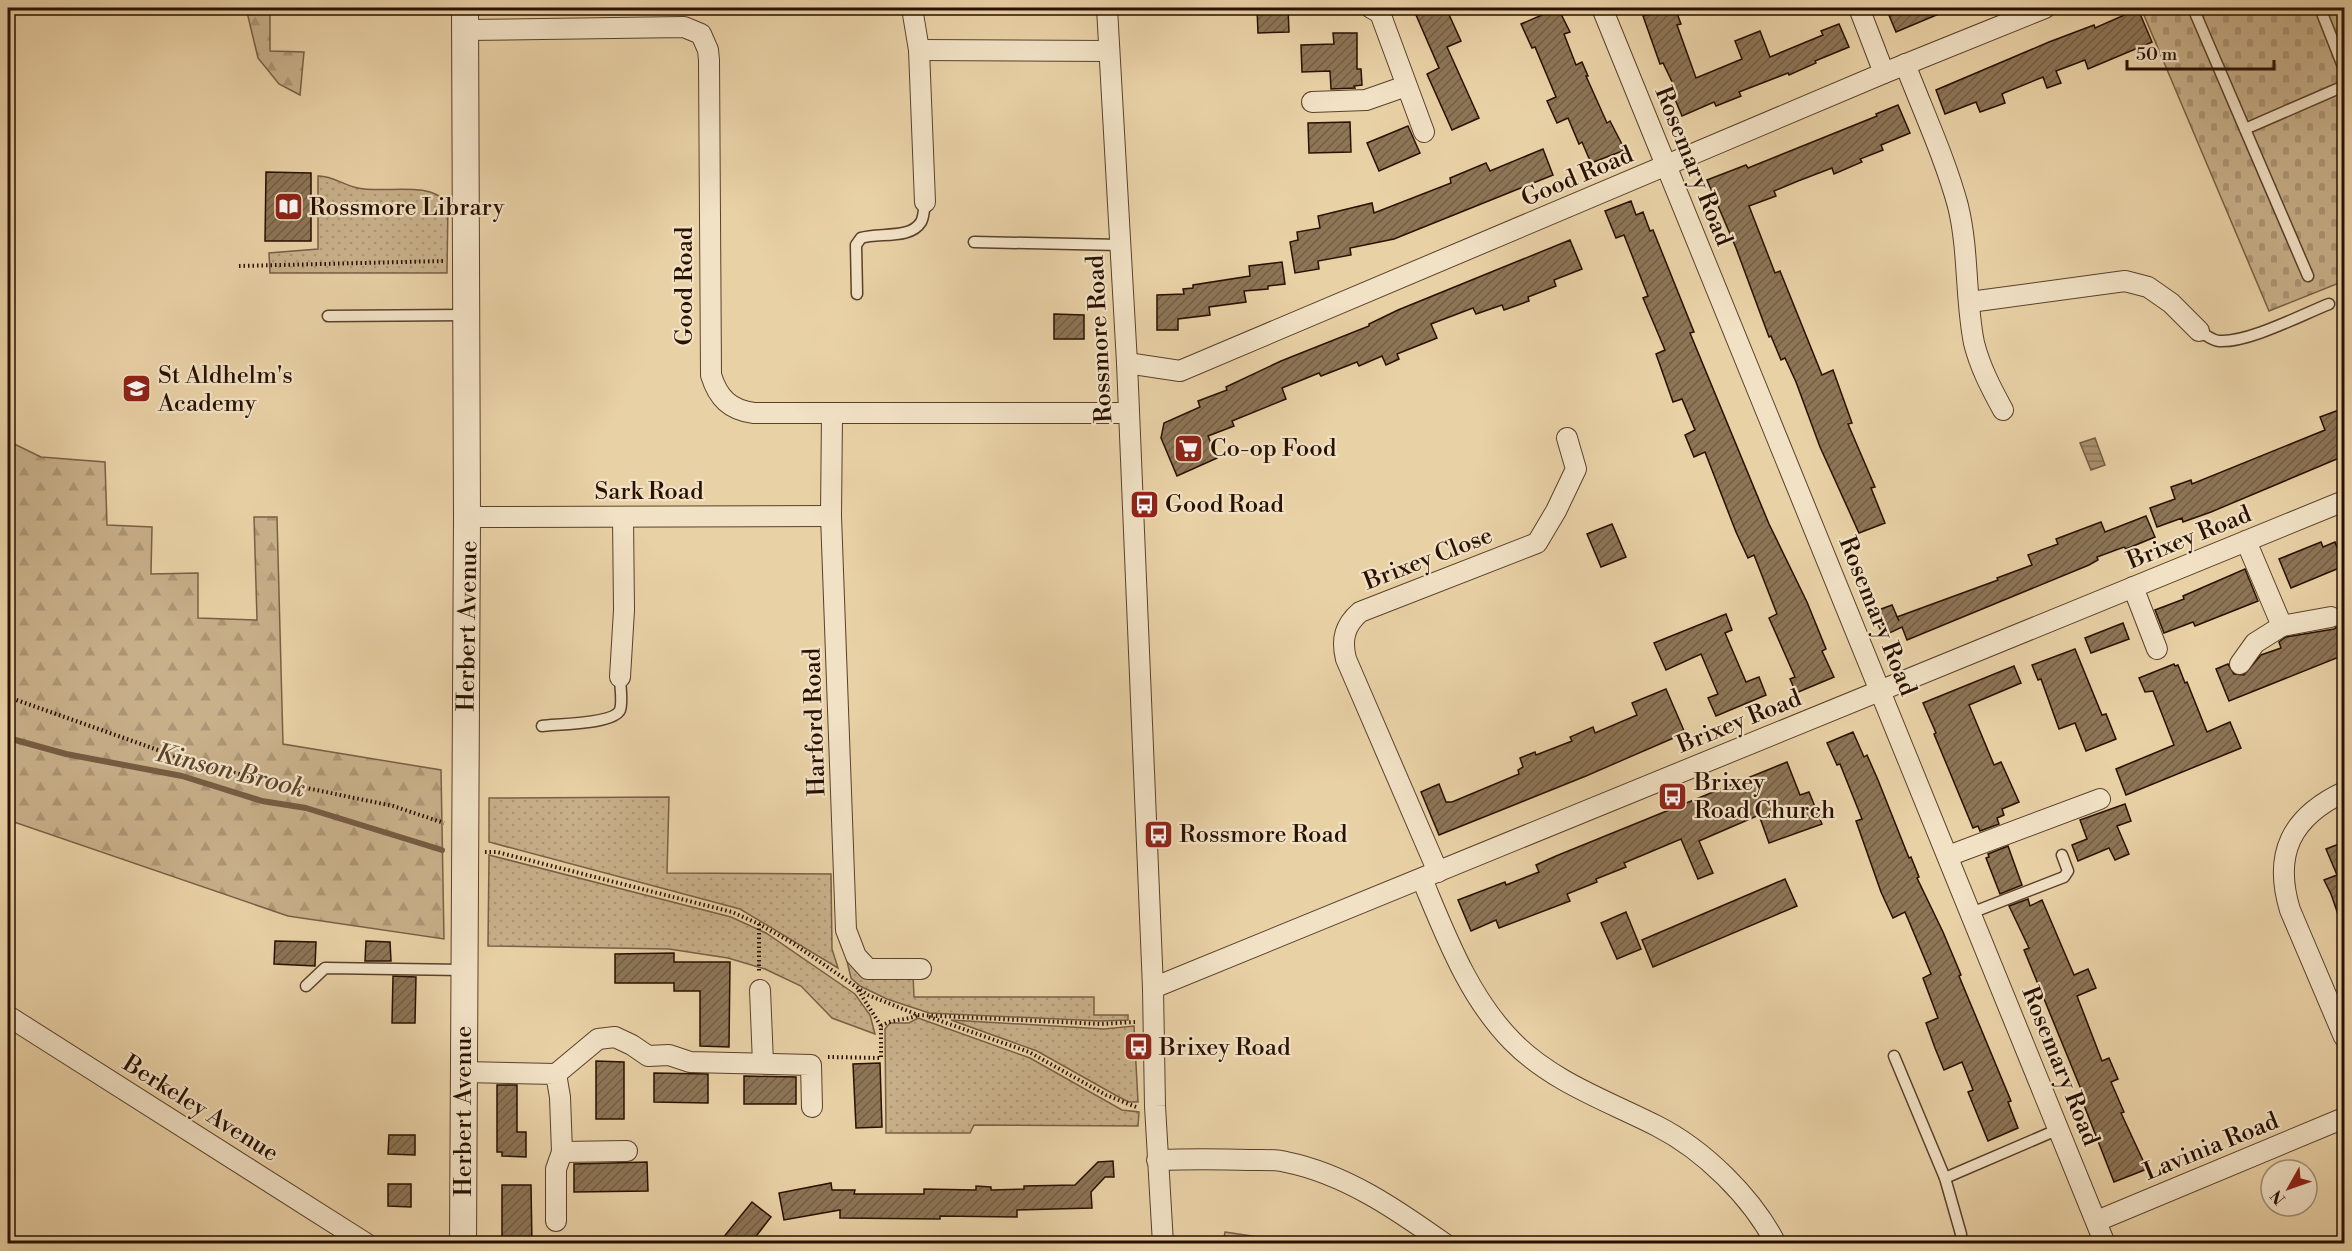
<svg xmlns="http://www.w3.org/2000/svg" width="2352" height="1251" font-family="'Libre Bodoni',serif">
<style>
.green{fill:url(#green-dots);stroke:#786045;stroke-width:1.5}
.forest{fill:url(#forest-firs);stroke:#786045;stroke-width:1.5}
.cemetery{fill:url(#cemetery-stones);stroke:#786045;stroke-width:1.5}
.water{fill:url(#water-rules);stroke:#755d42;stroke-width:1.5}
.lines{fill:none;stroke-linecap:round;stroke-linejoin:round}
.stream{stroke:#755d42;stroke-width:6}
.building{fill:url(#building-hatch);stroke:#291100;stroke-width:1.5}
.service-casing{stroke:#59412a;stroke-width:13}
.minor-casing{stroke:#59412a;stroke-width:22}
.tertiary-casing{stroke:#59412a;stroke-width:28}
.path{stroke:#291100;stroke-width:4;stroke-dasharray:1.5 3;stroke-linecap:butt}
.service{stroke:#f1e1c5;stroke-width:10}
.minor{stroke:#f1e1c5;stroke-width:20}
.tertiary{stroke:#f1e1c5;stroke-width:26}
.labels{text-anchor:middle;stroke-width:4.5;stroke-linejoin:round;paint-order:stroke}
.street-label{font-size:24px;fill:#291100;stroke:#f1e1c5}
.poi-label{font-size:24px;fill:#291100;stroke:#f1e1c5;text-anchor:start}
.water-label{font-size:26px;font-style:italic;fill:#5c442c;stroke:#f1e1c5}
</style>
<defs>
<pattern id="green-dots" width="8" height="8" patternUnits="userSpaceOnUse" patternTransform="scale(1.5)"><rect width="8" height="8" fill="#c8b08a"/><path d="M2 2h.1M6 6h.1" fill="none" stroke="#ac9675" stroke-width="1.8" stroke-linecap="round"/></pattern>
<pattern id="forest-firs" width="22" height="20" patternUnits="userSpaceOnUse" patternTransform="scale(1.5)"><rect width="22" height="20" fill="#c8b08a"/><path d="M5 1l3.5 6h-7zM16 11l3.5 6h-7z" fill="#ac9675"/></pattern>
<pattern id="cemetery-stones" width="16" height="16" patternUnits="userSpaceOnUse" patternTransform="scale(1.5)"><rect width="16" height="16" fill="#c8b08a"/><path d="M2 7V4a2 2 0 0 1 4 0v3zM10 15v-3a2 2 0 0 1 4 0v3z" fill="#ac9675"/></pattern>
<pattern id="water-rules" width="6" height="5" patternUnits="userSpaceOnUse" patternTransform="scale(1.5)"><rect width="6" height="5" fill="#a8906e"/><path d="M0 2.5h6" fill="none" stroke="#897458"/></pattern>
<pattern id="building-hatch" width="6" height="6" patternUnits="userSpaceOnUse" patternTransform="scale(1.5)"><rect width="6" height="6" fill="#8d7556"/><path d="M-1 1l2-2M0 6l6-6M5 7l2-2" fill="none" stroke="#735f45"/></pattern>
</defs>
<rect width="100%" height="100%" fill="#e9d1a6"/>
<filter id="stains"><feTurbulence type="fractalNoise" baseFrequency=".00333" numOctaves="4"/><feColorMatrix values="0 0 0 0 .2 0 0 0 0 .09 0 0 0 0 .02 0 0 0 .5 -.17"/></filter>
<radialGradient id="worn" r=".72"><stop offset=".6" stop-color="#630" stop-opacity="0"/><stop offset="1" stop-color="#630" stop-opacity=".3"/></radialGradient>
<g class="green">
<path d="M 318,176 C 331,175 345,186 358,188 C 386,194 427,180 448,203 L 447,273 L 270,273 L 269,253 L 318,249 Z"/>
<polygon points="669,797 667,873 831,874 832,949 838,968 740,909 489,842 489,798"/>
<polygon points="489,855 731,917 766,933 855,994 870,1015 875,1034 832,1018 801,986 765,969 728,958 669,949 488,946"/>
<polygon points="846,957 913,974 914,997 1094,997 1094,1015 1128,1015 1128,1020 1100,1021 929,1013 887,999 860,986 851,978"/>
<polygon points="918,1018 1030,1058 1122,1110 1139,1112 1138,1126 974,1125 970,1133 886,1133 885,1029 890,1023 909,1023"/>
<polygon points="951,1020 1104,1029 1134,1026 1138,1102 1129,1102 1117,1096 1037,1051"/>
<polygon points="1225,1232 1299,1243 1223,1243"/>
</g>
<g class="forest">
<polygon points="246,8 270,8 270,51 304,52 300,95 279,84 258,58"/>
<polygon points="8,441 41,457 105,462 107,525 152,527 151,574 198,573 198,618 257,620 254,517 277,517 283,744 441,770 444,939 288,916 8,820"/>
</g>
<polygon class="cemetery" points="2141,8 2344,8 2344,281 2269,311"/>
<polygon class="water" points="2095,438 2105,465 2091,470 2080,443"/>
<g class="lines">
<polyline class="stream" points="8,738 66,754 182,776 262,801 306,808 442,850"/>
</g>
<g class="building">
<polygon points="1257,8 1288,8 1289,32 1258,33"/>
<polygon points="1413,8 1446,8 1461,41 1447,47 1479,118 1452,130 1427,74 1439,68"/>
<polygon points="1558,8 1570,32 1564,34 1576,65 1582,62 1588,76 1586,76 1607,123 1610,121 1625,150 1591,163 1582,142 1579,144 1568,118 1557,123 1547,101 1556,97 1535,47 1532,48 1521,24"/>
<polygon points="1669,8 1675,8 1681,24 1677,25 1696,78 1742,59 1735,41 1760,31 1770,57 1823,35 1821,31 1839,24 1849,47 1815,61 1816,63 1789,75 1788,73 1739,92 1741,96 1716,106 1714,102 1682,116 1672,92 1676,90 1663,63 1660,64 1643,16"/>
<polygon points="1886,8 1953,8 1896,32"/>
<polygon points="2138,9 2152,42 2088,69 2085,60 2056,71 2061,83 2047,88 2043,77 2004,93 2002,94 2005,103 1980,112 1976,102 1945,114 1936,90 2049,42 2094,25 2095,28"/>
<polygon points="1333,33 1357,33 1357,69 1361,69 1362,85 1354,86 1355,88 1331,89 1330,71 1302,72 1301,45 1334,44"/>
<polygon points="1898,105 1910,133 1881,145 1883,150 1860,159 1862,162 1834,174 1832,168 1798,181 1774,191 1776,196 1749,206 1775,273 1780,271 1822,375 1833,370 1852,423 1848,424 1875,487 1871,488 1885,523 1859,533 1820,447 1796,382 1785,358 1781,360 1771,336 1769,337 1736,248 1707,180 1746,165 1748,168 1877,116 1876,114"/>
<polygon points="1350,122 1351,152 1309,153 1308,123"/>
<polygon points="1408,126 1420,153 1379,171 1367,143"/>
<polygon points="1543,149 1553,175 1394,239 1350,248 1351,255 1318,261 1319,269 1295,273 1290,242 1298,240 1297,232 1320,228 1318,216 1372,203 1374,213 1451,183 1450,178 1486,163 1490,171"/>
<polygon points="266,172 311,173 311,241 265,241"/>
<polygon points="1631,201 1636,215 1643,212 1650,231 1653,230 1694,332 1690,333 1769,524 1807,602 1826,649 1822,651 1834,677 1796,693 1790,679 1795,677 1769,618 1777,614 1754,555 1748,558 1736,532 1705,452 1694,457 1685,435 1695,430 1682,399 1673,402 1656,354 1665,350 1643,298 1648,296 1624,235 1616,238 1605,211"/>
<polygon points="1570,240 1582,269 1554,280 1556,286 1528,297 1529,301 1504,310 1502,305 1476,314 1473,308 1431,324 1437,338 1397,354 1399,359 1386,365 1382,356 1359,366 1357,362 1321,376 1319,373 1282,388 1286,399 1232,421 1234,426 1208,436 1217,458 1177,476 1161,438 1164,423 1200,407 1198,401 1227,390 1226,387 1281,361 1369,326 1369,324 1398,310"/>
<polygon points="1282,262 1285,284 1268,286 1268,289 1244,291 1246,302 1209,307 1210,315 1178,319 1178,330 1157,330 1157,295 1184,294 1183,289 1193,288 1193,285 1250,276 1249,266"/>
<polygon points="1054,314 1084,315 1084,339 1054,339"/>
<polygon points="2344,408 2344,456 2211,512 2183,522 2182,518 2157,527 2150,508 2175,499 2171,487 2191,480 2192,484 2325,430 2320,417"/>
<polygon points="2146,516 2155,537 2126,549 2124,547 2097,557 2098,560 2089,565 1907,640 1902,627 1883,636 1873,612 1892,605 1899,621 1897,617 1998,580 1997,578 2032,565 2028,555 2058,544 2056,539 2101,522 2105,532"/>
<polygon points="1612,524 1626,557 1601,567 1587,534"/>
<polygon points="2321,542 2323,547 2335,542 2344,566 2291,588 2279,559"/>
<polygon points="2245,569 2258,601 2195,626 2193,622 2164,633 2155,610 2184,599 2183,596"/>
<polygon points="1726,614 1732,630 1725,633 1746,682 1759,677 1766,695 1716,716 1708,698 1718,694 1701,654 1666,670 1654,643"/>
<polygon points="2344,615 2344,655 2229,701 2216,669 2228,664 2234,674 2244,675 2261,655 2281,648 2279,642 2286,637 2334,629 2339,626"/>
<polygon points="2123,623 2129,639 2091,653 2085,638"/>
<polygon points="2075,649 2102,715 2106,714 2116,739 2086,751 2075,723 2059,729 2041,679 2038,680 2032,665"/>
<polygon points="2174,664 2175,666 2178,665 2185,683 2187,682 2207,732 2230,722 2241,748 2126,795 2116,769 2174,745 2153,691 2145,692 2139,678"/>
<polygon points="2014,666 2021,683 1969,705 1994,765 2001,762 2019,802 2002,809 2004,815 1997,818 1999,824 1980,831 1978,826 1973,828 1934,734 1936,733 1923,703"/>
<polygon points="1666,689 1685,733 1586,776 1439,835 1421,792 1439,784 1446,802 1452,802 1519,774 1518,770 1523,767 1520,758 1535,752 1536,755 1572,741 1570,737 1593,727 1595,733 1637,715 1632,703"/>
<polygon points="1853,732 1864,757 1867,755 1878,780 1909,858 1911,857 1919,877 1917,878 1943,932 1961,975 1959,976 2011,1101 2008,1102 2018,1128 1988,1141 1968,1092 1973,1090 1962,1062 1944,1070 1935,1048 1926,1023 1938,1018 1923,978 1931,974 1905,912 1893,918 1881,892 1856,821 1862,819 1840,764 1837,765 1827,743"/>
<polygon points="1787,762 1800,795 1809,792 1822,824 1769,843 1759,815 1699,841 1713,873 1698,879 1681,839 1624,863 1626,867 1596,879 1597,882 1567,894 1570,901 1499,928 1496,920 1471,931 1458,900 1505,882 1506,885 1539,872 1536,865 1556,856"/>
<polygon points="2125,804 2131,821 2117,826 2129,854 2115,860 2109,848 2078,861 2072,845 2087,839 2080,820"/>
<polygon points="2344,842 2344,925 2342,926 2331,894 2324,880 2337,875 2326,849"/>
<polygon points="2008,846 2022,885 2000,894 1986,858 1989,857 1988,854"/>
<polygon points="1785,879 1797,906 1653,967 1642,940"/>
<polygon points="2028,899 2030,906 2042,900 2074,975 2088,969 2096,988 2077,996 2102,1061 2109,1058 2118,1079 2111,1082 2124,1112 2121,1113 2147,1169 2114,1182 2082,1100 2085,1099 2024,950 2029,948 2009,906"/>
<polygon points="1626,912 1641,949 1617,959 1601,923"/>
<polygon points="275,941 316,942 315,966 274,964"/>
<polygon points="366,941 390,942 391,961 365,961"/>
<polygon points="674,953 674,962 730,962 729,1047 700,1046 700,991 674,991 674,983 615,983 615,954"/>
<polygon points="393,976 416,977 415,1023 392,1023"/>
<polygon points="596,1061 624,1062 624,1119 596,1119"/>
<polygon points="880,1063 882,1127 856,1128 853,1064"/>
<polygon points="654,1073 708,1074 708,1103 654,1102"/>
<polygon points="744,1076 796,1077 796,1104 744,1104"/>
<polygon points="497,1085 517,1085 517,1132 526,1132 526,1157 502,1156 502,1152 497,1152"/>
<polygon points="389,1135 415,1135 415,1155 388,1154"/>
<polygon points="1113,1161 1114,1177 1105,1177 1091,1192 1092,1208 1017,1210 1017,1217 940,1216 940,1219 840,1218 840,1210 784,1220 779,1193 831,1183 832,1190 855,1190 854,1194 924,1194 924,1189 976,1190 976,1186 991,1187 991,1190 1024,1189 1024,1186 1075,1185 1098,1162"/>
<polygon points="647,1162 648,1191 574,1192 574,1164"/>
<polygon points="388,1184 411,1184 411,1207 388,1206"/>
<polygon points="502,1185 531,1185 532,1244 502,1244"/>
<polygon points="752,1202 771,1217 750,1244 718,1244"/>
</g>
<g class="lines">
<defs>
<g id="service">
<polyline points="2193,8 2308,276"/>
<polyline points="2320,8 2344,69"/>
<polyline points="2245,129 2344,86"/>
<polyline points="974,242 1120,245"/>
<path d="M 857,294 L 856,245 L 861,238 C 878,232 910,240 921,222 C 924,217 924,208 925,202"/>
<polyline points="328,316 466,315"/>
<path d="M 2199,331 C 2205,334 2211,340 2219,341 C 2248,343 2301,315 2329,304"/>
<path d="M 542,726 C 557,724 614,724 620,710 C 623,702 620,686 620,677"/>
<polyline points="1971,913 2064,877 2068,871 2062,855"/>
<polyline points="306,986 325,968 464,970"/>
<polyline points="1894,1056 1945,1178 1961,1234"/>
<polyline points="1945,1178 2059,1129"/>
</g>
<g id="minor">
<polyline points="912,8 919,50 925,202"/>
<polyline points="1107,8 1127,363 1153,988 1155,1106 1163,1244"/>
<polyline points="1371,8 1380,13 1424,132"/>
<polyline points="1602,8 2105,1244"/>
<polyline points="1859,8 1884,73"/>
<path d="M 465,30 L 684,27 L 701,34 L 708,50 L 709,60 L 711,375 C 718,398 730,410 754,413 L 1129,413"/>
<polyline points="919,50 1109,51"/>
<path d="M 1905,64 C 1923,111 1945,158 1958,206 C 1969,251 1965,298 1974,343 C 1980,367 1991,388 2003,410"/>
<polyline points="1312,102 1366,100 1406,86"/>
<polyline points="1970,302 2125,281 2148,287 2171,303 2199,331"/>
<polyline points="1127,363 1180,371 1884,73 2045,8"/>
<polyline points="832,413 831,516 846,930 856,956 868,969 921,969"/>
<polyline points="467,517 831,516"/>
<polyline points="2133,587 2157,649"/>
<polyline points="2282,626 2331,617"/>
<polyline points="2240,664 2255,643 2282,626 2246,541"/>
<polyline points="620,677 624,610 623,517"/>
<path d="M 2344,792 C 2291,817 2273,854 2290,910 L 2344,1037"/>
<polyline points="1948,856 2100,799"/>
<path d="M 1438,872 L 1346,659 C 1341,639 1345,625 1360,612 L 1537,543 L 1556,511 L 1576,469 L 1567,438"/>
<path d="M 1422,879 C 1446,936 1468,996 1512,1041 C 1552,1082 1608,1101 1657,1126 C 1704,1150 1752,1197 1776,1244"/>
<polyline points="1153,988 2344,501"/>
<polyline points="760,990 763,1063"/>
<polyline points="8,1016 367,1244"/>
<polyline points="463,1072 556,1074 560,1097 562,1152 556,1169 556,1221"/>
<polyline points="556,1074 598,1039 615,1037 632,1045 648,1056 669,1055 690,1062 811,1065 812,1107"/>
<polyline points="562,1152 627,1151"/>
<path d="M 1157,1160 C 1188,1159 1219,1159 1249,1160 C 1261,1160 1274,1159 1286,1162 C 1345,1174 1396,1209 1445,1244"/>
<polyline points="2097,1221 2344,1118"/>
</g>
<polyline id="tertiary" points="463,1244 467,517 465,8"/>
</defs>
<use href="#service" class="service-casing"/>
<use href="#minor" class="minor-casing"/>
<use href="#tertiary" class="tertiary-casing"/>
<g class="path">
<polyline points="239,266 444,261"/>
<polyline points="8,697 206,767 393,806 444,823"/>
<polyline points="485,852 497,852 732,912 759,924 794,944 868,995 918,1015 1101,1024 1135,1022"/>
<polyline points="759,924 759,971"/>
<polyline points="929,1017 1029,1052 1106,1095 1136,1107"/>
<path d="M 881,1026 C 894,1018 906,1021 918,1015"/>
<polyline points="828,1057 881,1058 881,1026 858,990"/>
</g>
<use href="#service" class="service"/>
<use href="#minor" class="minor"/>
<use href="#tertiary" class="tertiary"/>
</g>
<defs>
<symbol id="library-square" viewBox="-11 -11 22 22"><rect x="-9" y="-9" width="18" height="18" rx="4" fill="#8f2418" stroke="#f1e1c5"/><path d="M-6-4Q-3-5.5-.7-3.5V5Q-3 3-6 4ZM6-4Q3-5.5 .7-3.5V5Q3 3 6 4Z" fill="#fff"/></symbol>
<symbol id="school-square" viewBox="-11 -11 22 22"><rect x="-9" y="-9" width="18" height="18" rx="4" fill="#8f2418" stroke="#f1e1c5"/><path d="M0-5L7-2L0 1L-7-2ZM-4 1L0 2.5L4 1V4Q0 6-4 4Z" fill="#fff"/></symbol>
<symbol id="supermarket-square" viewBox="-11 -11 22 22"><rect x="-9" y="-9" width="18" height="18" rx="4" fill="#8f2418" stroke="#f1e1c5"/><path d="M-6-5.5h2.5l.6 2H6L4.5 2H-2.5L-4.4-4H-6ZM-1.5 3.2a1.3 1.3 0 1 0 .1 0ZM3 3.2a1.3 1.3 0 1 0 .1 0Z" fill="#fff"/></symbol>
<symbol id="bus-square" viewBox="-11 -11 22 22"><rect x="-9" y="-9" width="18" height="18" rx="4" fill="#8f2418" stroke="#f1e1c5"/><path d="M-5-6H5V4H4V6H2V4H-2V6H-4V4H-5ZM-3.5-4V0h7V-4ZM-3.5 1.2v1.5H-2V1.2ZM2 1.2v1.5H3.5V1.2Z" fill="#fff"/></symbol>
</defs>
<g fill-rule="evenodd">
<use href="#library-square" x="272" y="190" width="33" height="33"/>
<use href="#school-square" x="120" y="372" width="33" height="33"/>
<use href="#supermarket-square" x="1172" y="432" width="33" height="33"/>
<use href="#bus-square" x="1128" y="488" width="33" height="33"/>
<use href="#bus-square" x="1656" y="780" width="33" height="33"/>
<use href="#bus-square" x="1142" y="818" width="33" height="33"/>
<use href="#bus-square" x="1122" y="1030" width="33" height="33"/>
</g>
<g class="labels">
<g class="street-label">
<text transform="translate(1694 166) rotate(68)" y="8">Rosemary Road</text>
<text transform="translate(1577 176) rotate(-23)" y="8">Good Road</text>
<text transform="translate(684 286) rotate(-90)" y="8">Good Road</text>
<text transform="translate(1099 339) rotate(-93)" y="8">Rossmore Road</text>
<text x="649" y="499">Sark Road</text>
<text transform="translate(2189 537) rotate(-22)" y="8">Brixey Road</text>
<text transform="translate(1428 558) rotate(-21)" y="8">Brixey Close</text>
<text transform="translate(1878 616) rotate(68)" y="8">Rosemary Road</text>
<text transform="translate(467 626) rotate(-89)" y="8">Herbert Avenue</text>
<text transform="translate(1739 721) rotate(-22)" y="8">Brixey Road</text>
<text transform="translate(814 722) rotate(-92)" y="8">Harford Road</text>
<text transform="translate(2061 1066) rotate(68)" y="8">Rosemary Road</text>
<text transform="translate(201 1108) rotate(32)" y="8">Berkeley Avenue</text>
<text transform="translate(463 1111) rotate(-90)" y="8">Herbert Avenue</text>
<text transform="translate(2211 1146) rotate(-22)" y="8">Lavinia Road</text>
</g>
<g class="poi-label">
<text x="309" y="215">Rossmore Library</text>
<text x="158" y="383">St Aldhelm's<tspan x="158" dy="28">Academy</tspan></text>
<text x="1210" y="456">Co-op Food</text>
<text x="1165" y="512">Good Road</text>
<text x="1694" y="790">Brixey<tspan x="1694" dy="28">Road Church</tspan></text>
<text x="1179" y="842">Rossmore Road</text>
<text x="1159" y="1055">Brixey Road</text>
</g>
<g class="water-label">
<text transform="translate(231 770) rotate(14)" y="9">Kinson Brook</text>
</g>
</g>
<rect width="2352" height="1251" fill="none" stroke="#e9d1a6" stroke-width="30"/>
<rect x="9" y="9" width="2334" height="1233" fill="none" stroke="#291100" stroke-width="3"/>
<rect x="15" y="15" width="2322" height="1221" fill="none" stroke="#291100" stroke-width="1.5"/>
<g transform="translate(2289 1188) rotate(230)"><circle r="28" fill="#f1e1c5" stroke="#a18e76" stroke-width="1.5"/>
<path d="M0-4.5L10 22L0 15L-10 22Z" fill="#8f2418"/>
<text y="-9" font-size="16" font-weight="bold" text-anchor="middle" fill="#291100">N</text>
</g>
<path d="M2127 60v9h147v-9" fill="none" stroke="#291100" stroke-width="3"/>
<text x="2136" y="60" font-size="18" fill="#291100" stroke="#f1e1c5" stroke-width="4.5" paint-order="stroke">50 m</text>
<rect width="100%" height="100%" filter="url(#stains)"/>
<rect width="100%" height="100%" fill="url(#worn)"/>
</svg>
